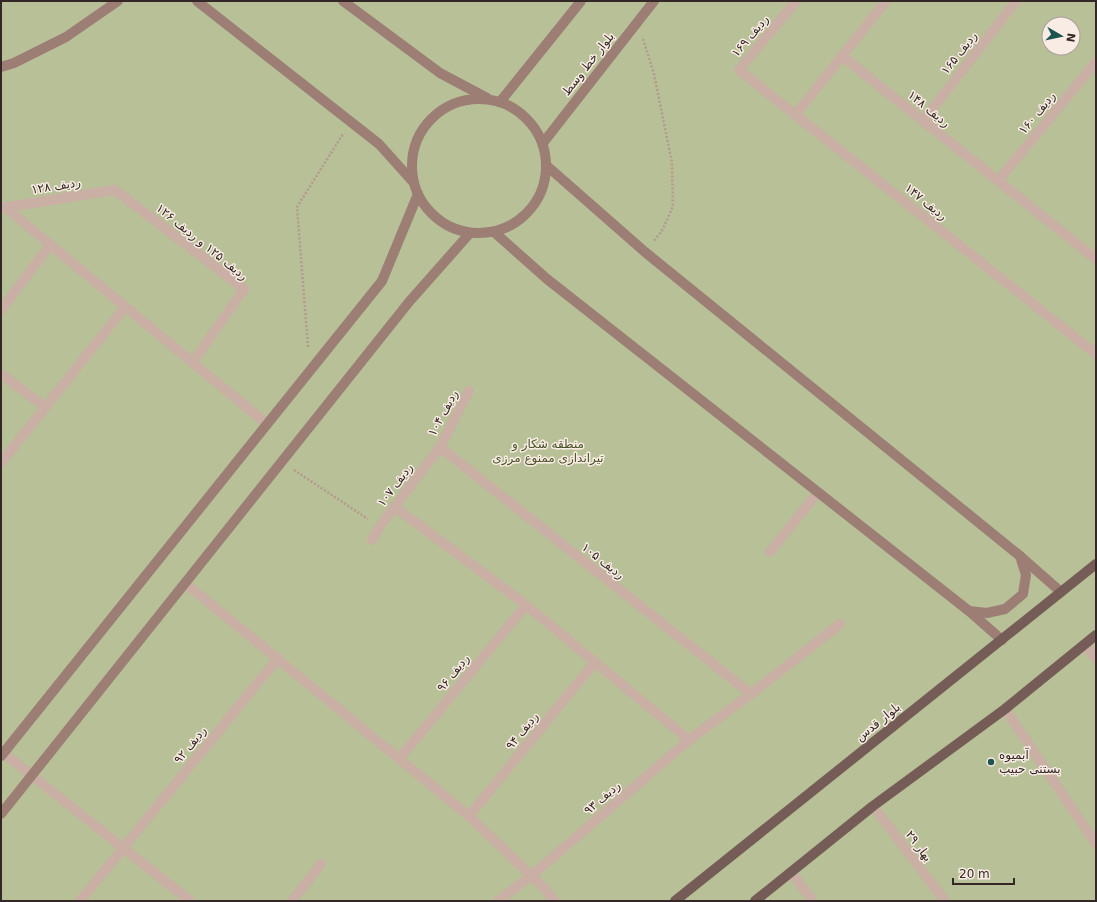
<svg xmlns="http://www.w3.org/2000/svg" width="1097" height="902" font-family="'DejaVu Sans',Vazirmatn,sans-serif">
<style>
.green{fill:#b8c098;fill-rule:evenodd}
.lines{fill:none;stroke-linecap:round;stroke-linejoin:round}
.path{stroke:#b4998e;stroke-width:2.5;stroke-dasharray:2 2;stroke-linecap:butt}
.street{stroke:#c9afa4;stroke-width:10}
.secondary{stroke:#9c7e75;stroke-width:10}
.primary{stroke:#765c56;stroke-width:10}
.poi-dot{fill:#1b5550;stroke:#f9ece4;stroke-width:1.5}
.labels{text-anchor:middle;stroke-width:3;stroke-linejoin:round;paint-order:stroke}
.street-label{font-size:12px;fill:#342826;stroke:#f9ece4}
.park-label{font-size:12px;fill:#495229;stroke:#f9ece4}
.poi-label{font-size:12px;fill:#342826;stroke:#f9ece4;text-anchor:start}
</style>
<rect width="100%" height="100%" fill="#f1e1d7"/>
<path class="green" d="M 1,1 L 1096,1 L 1096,901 L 1,901 ZM 1049,24 L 1073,24 L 1073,48 L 1049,48 Z"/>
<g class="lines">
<g class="path">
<polyline points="643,39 654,74 672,163 673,206 663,229 654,241"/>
<polyline points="308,347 297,207 343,134"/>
<polyline points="294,470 368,519"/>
</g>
<g class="street">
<polyline points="796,1 739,70 1096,354"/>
<polyline points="842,56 1096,259"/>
<polyline points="796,114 886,1"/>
<polyline points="923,121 1016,1"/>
<polyline points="998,181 1096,62"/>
<polyline points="5,207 267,424"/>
<polyline points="1,208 115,190 244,289 193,362"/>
<polyline points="1,310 50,245"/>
<polyline points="1,374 45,407"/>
<polyline points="440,447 751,694"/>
<polyline points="1,463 125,307"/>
<polyline points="395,507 526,605 689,740"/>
<polyline points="372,540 380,526 440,447 469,391"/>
<polyline points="770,552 818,492"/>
<polyline points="185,583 469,816 546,890 554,901"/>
<polyline points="1085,645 1096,659"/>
<polyline points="1005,709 1096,844"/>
<polyline points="1,751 190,901"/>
<polyline points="400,758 526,605"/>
<polyline points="873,806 945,901"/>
<polyline points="469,816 595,662"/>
<polyline points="791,872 813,901"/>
<polyline points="80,901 278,658"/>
<polyline points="292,901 321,864"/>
<polyline points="498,901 531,876 689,740 751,694 840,624"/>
</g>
<g class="secondary">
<polyline points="197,1 379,144 414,183"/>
<polyline points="343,1 440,73 487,98"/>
<polyline points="1,67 14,63 66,37 118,1"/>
<circle cx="479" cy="166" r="67"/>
<polyline points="500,102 581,1"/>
<polyline points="543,143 654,1"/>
<polyline points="547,166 645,252 1020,556 1061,592"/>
<polyline points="494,232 547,279 969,611 1002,640"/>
<polyline points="969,611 987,613 1005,609 1023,594 1026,575 1020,556"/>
<polyline points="1,756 382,281 418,194"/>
<polyline points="1,814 409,302 470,233"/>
</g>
<g class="primary">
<polyline points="675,901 1096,564"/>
<polyline points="755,901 873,806 1005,709 1096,635"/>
</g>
</g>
<circle class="poi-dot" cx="991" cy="762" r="4"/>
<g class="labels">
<g class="street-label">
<text transform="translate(750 36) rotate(-50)" y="4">ردیف ۱۶۹</text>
<text transform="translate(959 53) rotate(-52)" y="4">ردیف ۱۶۵</text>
<text transform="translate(588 64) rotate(-52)" y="4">بلوار خط وسط</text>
<text transform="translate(929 109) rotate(39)" y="4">ردیف ۱۴۸</text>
<text transform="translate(1037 113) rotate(-51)" y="4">ردیف ۱۶۰</text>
<text transform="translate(56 186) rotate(-9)" y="4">ردیف ۱۲۸</text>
<text transform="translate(926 202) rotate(39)" y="4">ردیف ۱۴۷</text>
<text transform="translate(202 242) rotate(39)" y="4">ردیف ۱۲۵ و ردیف ۱۲۶</text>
<text transform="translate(443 413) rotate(-62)" y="4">ردیف ۱۰۴</text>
<text transform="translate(395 485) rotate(-53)" y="4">ردیف ۱۰۷</text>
<text transform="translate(603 561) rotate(38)" y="4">ردیف ۱۰۵</text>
<text transform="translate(453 673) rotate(-51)" y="4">ردیف ۹۶</text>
<text transform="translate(878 722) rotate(-39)" y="4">بلوار قدس</text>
<text transform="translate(522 731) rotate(-51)" y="4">ردیف ۹۴</text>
<text transform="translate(190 745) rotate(-51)" y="4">ردیف ۹۲</text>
<text transform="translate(602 798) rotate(-41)" y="4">ردیف ۹۳</text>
<text transform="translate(919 846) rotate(53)" y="4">بهار ۲۹</text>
</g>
<g class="park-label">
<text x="548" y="448">منطقه شکار و<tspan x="548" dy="14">تیراندازی ممنوع مرزی</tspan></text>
</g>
<g class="poi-label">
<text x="999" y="759">آبمیوه<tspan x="999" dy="14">بستنی حبیب</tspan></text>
</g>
</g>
<rect width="1097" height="902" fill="none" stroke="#342826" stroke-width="4"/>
<g transform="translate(1061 36) rotate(99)"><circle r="19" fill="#f9ece4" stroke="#aa9e98"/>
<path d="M0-3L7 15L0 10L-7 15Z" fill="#1b5550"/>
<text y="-6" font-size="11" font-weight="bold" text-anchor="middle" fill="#342826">N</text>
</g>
<path d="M953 878v6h61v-6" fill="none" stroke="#342826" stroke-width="2"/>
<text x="959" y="878" font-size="12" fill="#342826" stroke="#f9ece4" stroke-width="3" paint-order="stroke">20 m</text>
</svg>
